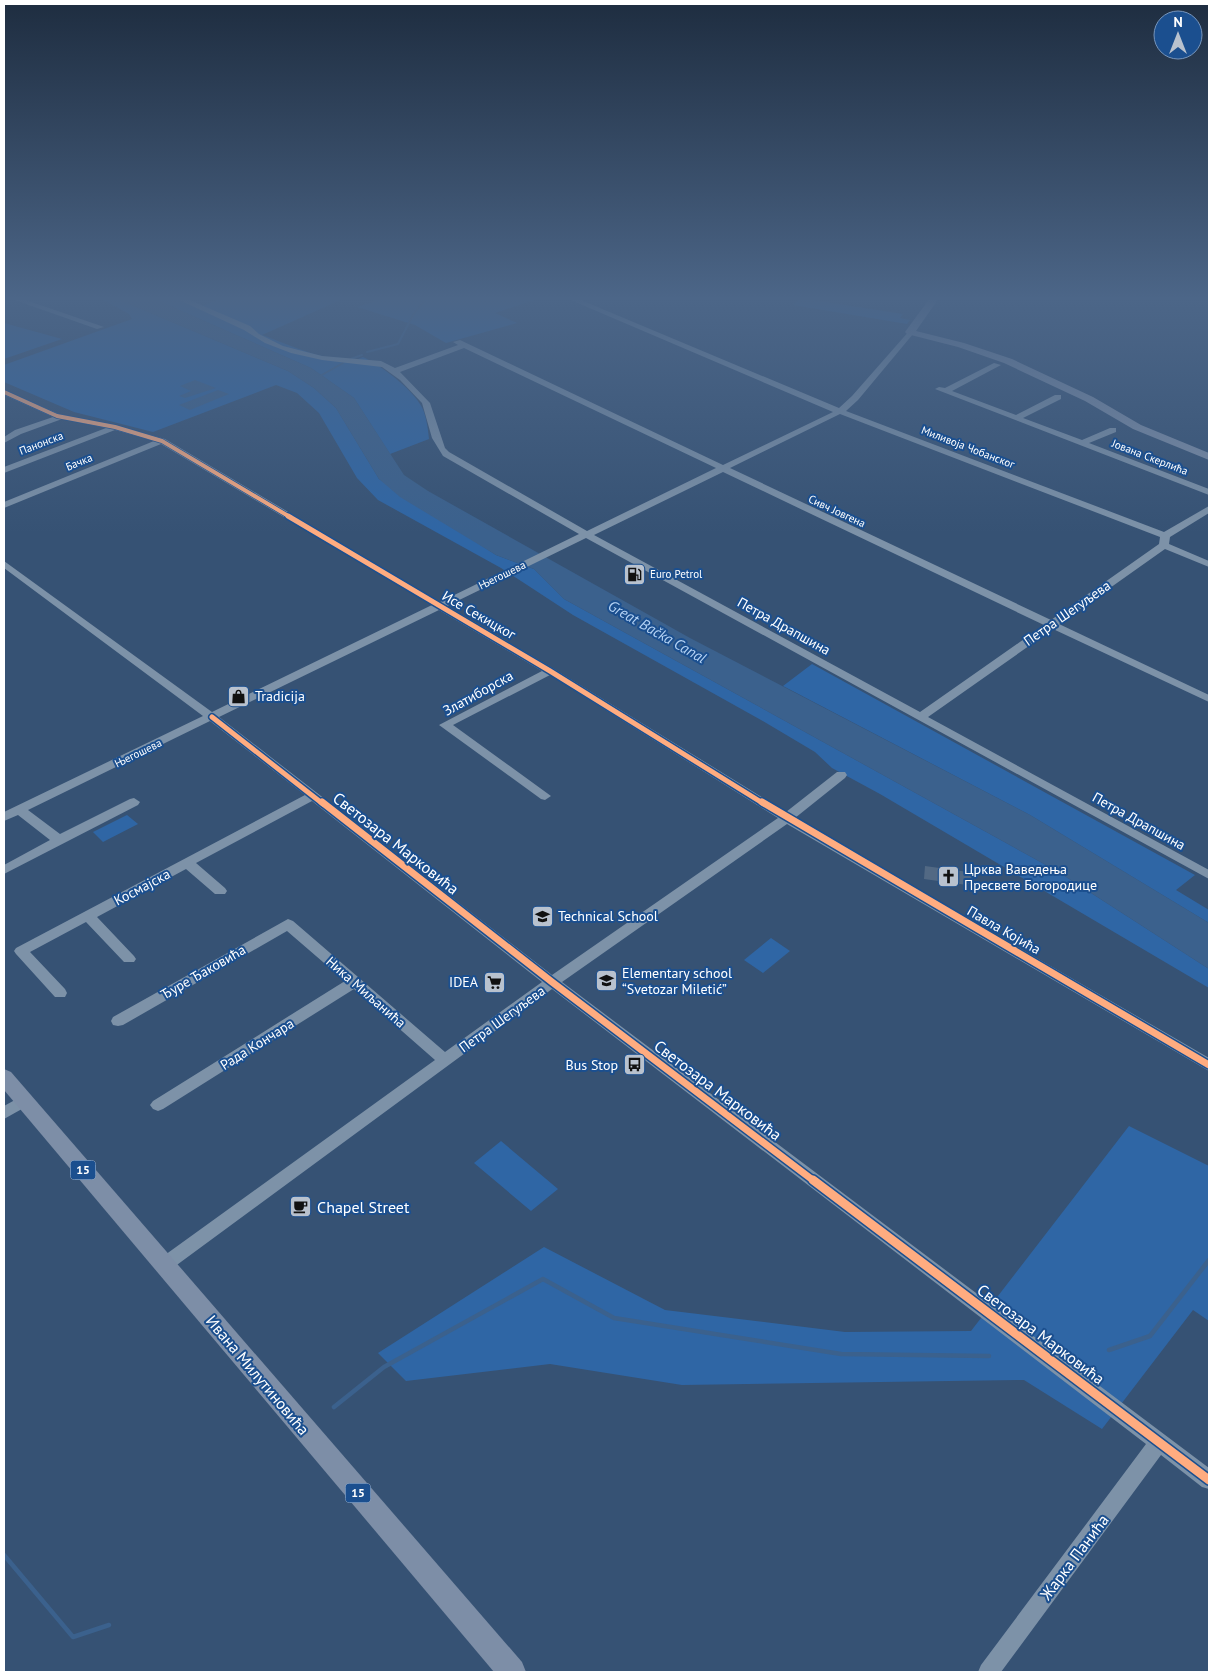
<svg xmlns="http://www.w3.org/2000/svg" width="1213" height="1676" font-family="'PT Sans',sans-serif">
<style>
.green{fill:#2f66a5}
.water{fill:#3b618d}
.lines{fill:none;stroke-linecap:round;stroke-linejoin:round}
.stream-far1{stroke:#3b618d;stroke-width:2}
.stream{stroke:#3b618d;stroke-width:4.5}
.building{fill:#526984}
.minor{fill:#7d92a8;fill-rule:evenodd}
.major{fill:#7d8ea7;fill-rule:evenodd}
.cycleway-far3-casing{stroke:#1b4f8f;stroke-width:5.5}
.cycleway-far2-casing{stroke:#1b4f8f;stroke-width:8}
.cycleway-far1-casing{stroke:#1b4f8f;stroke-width:10}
.cycleway-casing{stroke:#1b4f8f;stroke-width:12}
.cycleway-far3{stroke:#ffac80;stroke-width:4}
.cycleway-far2{stroke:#ffac80;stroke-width:5}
.cycleway-far1{stroke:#ffac80;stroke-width:7}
.cycleway{stroke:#ffac80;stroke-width:9}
.labels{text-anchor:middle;stroke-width:4;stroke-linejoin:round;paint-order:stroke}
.far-street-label{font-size:11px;fill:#fff;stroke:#1b4f8f}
.far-poi-label{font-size:11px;fill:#fff;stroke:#1b4f8f;text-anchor:start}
.shield{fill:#1b4f8f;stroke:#bbcadd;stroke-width:1}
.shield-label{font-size:12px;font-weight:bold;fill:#fff}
.street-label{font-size:14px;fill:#fff;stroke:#1b4f8f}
.poi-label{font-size:14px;fill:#fff;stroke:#1b4f8f;text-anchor:start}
.water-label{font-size:15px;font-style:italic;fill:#b5d3f5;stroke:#1b4f8f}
.near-street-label{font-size:16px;fill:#fff;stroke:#1b4f8f}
.near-poi-label{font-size:16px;fill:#fff;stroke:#1b4f8f;text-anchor:start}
</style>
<rect width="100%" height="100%" fill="#365274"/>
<g class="green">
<polygon points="100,298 115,298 288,371 314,388 336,408 379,479 496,555 534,569 564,599 1057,871 1209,969 1209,988 880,794 832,768 815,752 761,720 573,615 501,568 378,500 357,478 319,413 297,393 276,385 153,432 74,412 4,382 4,365 132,319 129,314"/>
<path d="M 152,298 L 184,298 L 200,307 L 222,298 L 345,298 L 262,335 C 286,343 339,369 363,357 C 381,365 418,393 424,412 C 427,421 428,430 429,439 L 390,454 L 354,398 L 311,368 Z"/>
<polygon points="371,298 540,298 495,313 517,323 446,343 415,325 357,307 376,301"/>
<polygon points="800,298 903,314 900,318 910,320 907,324 793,305"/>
<polygon points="4,323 62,339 4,359"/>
<polygon points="812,664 1195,875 1176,890 1209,910 1209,923 1030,815 783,686"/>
<polygon points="127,815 138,824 103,842 93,832"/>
<polygon points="771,938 790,951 763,973 744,960"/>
<polygon points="1129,1126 1209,1166 1209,1321 1193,1310 1102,1429 1024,1380 682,1385 550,1364 406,1381 378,1353 544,1247 665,1310 845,1332 971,1331"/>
<polygon points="501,1141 558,1189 531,1211 474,1163"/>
</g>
<g class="water">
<polygon points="115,298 152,298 311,368 354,398 404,475 428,491 690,638 1030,815 1209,923 1209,969 1057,871 564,599 534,569 496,555 400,497 379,479 336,408 314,388 288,371"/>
<polygon points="195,380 216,388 185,398 179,396 191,391 180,386"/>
<polygon points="218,390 229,394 190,410 179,405"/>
</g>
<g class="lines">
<g class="stream-far1">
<polyline points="367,352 398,344 413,315 426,298"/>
<polyline points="351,359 362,355"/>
<polyline points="320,376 343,363"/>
</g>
<g class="stream">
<polyline points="1109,1350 1150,1336 1209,1260"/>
<polyline points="334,1407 384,1367 543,1279 614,1318 841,1354 989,1356"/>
<polyline points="4,1555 73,1637 109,1625"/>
</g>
</g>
<polygon class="building" points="925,866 968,872 972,874 973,882 967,885 924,879"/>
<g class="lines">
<g class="minor">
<polygon points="9,298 20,298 104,327 97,329"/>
<path d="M 175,298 L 185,298 L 250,326 L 259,334 L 283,346 L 322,356 L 381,361 L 395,368 L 458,345 L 453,342 L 460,340 L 723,465 L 833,412 L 566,298 L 576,298 L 839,408 L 852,396 L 910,330 L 914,332 L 913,334 L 858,400 L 846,411 L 1164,532 L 1209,506 L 1209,513 L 1170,537 L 1169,544 L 1209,561 L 1209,567 L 1165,549 L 1059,624 L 1209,695 L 1209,702 L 1053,629 L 928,717 L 1209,870 L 1209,879 L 586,538 L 447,606 L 554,669 L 786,812 L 837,772 L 845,772 L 847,775 L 845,778 L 795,818 L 1209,1058 L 1209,1071 L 787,824 L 562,982 L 1209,1468 L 1209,1489 L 1202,1487 L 1161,1455 L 1001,1672 L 978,1672 L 981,1665 L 1146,1444 L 552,989 L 170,1270 L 164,1272 L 158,1270 L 156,1265 L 158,1260 L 435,1060 L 354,989 L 163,1109 L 158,1111 L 153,1109 L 150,1105 L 153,1101 L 345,981 L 287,931 L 123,1025 L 118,1026 L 113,1025 L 111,1021 L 113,1017 L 288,919 L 293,921 L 445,1052 L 542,982 L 312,801 L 196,863 L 225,888 L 227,891 L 225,894 L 215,894 L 186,869 L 97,917 L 134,956 L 136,959 L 134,962 L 124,962 L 86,922 L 30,952 L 65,989 L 67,993 L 65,997 L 55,997 L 16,954 L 14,951 L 16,948 L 305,795 L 210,721 L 28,810 L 60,834 L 130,799 L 134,798 L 140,802 L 138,805 L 4,874 L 4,865 L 50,840 L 18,815 L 4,821 L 4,812 L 203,716 L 4,568 L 4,561 L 212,712 L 432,605 L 161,444 L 4,508 L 4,502 L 154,441 L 115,430 L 4,473 L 4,467 L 106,428 L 62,419 L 21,434 L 4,443 L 4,437 L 15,430 L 53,417 L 4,395 L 4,390 L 59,414 L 115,425 L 165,439 L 440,602 L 579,534 L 443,456 L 432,438 L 422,403 L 400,380 L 382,367 L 322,360 L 291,353 L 265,343 L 244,330 ZM 464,348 L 716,468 L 587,531 L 449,452 L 445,448 L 430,403 L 400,372 ZM 840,414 L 1160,537 L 1159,544 L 1051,620 L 730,468 ZM 723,472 L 1044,625 L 920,712 L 594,535 ZM 439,610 L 542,671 L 439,725 L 541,799 L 545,800 L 551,796 L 453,725 L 550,675 L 778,818 L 552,975 L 219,717 Z"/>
<polygon points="994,363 1001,365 952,391 1016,415 1055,395 1061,395 1061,399 1023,418 1082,440 1110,428 1116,428 1116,432 1089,443 1209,489 1209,495 935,389 939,387 945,388"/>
<polygon points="24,1095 29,1097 32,1101 29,1105 4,1119 4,1106"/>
</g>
<g class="major">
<polygon points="930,298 939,298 916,331 964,343 1012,359 1093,397 1141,425 1209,453 1209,460 1133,429 1085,401 1004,363 958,347 907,334 905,332"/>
<polygon points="4,1069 11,1072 522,1662 526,1672 494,1672 4,1090"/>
</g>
<defs>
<polyline id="cycleway-far3" points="4,392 57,416 115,427 162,441 290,517"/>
<g id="cycleway-far2">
<polyline points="288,516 550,671 764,804"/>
<polyline points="212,717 323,804"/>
</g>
<g id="cycleway-far1">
<polyline points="322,802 552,982 814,1181"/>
<polyline points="762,802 1209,1065"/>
</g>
<polyline id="cycleway" points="813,1180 1209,1480"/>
</defs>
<use href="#cycleway-far3" class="cycleway-far3-casing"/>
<use href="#cycleway-far2" class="cycleway-far2-casing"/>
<use href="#cycleway-far1" class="cycleway-far1-casing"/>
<use href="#cycleway" class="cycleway-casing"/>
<use href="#cycleway-far3" class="cycleway-far3"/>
<use href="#cycleway-far2" class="cycleway-far2"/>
<use href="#cycleway-far1" class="cycleway-far1"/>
<use href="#cycleway" class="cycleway"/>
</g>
<linearGradient id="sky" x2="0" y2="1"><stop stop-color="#1e2d40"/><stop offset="0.56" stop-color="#4c6688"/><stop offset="1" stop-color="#4c6688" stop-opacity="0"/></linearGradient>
<rect width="1213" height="533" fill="url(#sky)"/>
<defs>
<symbol id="fuel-square" viewBox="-11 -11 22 22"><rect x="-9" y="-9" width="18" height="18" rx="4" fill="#b9c2ce" stroke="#1b4f8f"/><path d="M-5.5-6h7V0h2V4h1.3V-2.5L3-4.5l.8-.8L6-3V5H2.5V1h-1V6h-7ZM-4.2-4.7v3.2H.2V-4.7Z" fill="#111"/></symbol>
<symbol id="shop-square" viewBox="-11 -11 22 22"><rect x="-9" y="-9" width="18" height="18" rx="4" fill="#b9c2ce" stroke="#1b4f8f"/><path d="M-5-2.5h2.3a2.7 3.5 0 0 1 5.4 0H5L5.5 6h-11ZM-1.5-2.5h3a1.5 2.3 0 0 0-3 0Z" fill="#111"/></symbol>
<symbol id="church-square" viewBox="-11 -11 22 22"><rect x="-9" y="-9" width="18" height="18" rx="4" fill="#b9c2ce" stroke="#1b4f8f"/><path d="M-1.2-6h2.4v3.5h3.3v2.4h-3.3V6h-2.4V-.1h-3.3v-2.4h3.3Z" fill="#111"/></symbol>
<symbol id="school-square" viewBox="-11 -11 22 22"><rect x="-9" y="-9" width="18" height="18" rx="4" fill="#b9c2ce" stroke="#1b4f8f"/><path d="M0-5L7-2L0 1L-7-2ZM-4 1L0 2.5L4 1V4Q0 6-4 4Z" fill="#111"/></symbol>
<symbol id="supermarket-square" viewBox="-11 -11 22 22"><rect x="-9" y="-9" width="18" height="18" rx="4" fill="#b9c2ce" stroke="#1b4f8f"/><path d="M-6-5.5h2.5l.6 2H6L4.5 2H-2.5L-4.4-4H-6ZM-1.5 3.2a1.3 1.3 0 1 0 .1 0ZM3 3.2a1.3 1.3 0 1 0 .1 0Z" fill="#111"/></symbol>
<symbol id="bus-square" viewBox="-11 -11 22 22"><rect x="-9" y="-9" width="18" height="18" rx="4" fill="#b9c2ce" stroke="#1b4f8f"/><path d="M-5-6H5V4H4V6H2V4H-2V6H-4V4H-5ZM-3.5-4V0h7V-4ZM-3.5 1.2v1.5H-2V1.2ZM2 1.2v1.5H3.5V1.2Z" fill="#111"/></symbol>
<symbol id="cafe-square" viewBox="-11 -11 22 22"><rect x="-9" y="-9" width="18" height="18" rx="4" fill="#b9c2ce" stroke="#1b4f8f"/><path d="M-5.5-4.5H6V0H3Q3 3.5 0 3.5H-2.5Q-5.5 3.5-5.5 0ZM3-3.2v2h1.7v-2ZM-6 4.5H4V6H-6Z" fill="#111"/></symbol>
</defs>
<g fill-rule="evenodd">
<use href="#fuel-square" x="622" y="562" width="25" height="25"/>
<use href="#shop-square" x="226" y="684" width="25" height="25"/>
<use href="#church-square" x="936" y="864" width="25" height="25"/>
<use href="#school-square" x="530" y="904" width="25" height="25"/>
<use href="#school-square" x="594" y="968" width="25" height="25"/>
<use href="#supermarket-square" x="482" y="970" width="25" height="25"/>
<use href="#bus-square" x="622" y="1052" width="25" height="25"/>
<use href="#cafe-square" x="288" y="1194" width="25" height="25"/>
</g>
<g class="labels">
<g class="far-street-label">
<text transform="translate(41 443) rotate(-21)" y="4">Панонска</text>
<text transform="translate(968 447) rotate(21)" y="4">Миливоја Чобанског</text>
<text transform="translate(1150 457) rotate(21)" y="4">Јована Скерлића</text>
<text transform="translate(79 462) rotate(-22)" y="4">Бачка</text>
<text transform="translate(837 511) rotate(25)" y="4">Сивч Јовгена</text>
<text transform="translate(502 575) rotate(-26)" y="4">Његошева</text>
<text transform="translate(138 753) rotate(-26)" y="4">Његошева</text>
</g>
<g class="far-poi-label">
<text x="650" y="578">Euro Petrol</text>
</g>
<g class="shield">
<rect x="70.5" y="1160.5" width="25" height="19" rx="4"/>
<rect x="345.5" y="1483.5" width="25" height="19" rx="4"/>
</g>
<g class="shield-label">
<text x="83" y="1174">15</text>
<text x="358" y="1497">15</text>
</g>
<g class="street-label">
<text transform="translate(1067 613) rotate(-35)" y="5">Петра Шегуљева</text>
<text transform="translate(479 615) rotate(30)" y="5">Исе Секицког</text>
<text transform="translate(784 626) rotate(29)" y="5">Петра Драпшина</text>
<text transform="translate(478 693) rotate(-29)" y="5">Златиборска</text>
<text transform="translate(1139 821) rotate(29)" y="5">Петра Драпшина</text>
<text transform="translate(142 887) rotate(-28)" y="5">Космајска</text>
<text transform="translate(1004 930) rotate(30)" y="5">Павла Којића</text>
<text transform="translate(203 972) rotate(-30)" y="5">Ђуре Ђаковића</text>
<text transform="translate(366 992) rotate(41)" y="5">Ника Миљанића</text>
<text transform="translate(502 1019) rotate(-36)" y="5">Петра Шегуљева</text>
<text transform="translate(257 1044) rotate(-32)" y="5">Рада Кончара</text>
</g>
<g class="poi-label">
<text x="255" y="701">Tradicija</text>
<text x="964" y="874">Црква Ваведења<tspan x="964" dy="16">Пресвете Богородице</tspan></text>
<text x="558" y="921">Technical School</text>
<text x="622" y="978">Elementary school<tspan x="622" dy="16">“Svetozar Miletić”</tspan></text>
<text x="478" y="987" text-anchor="end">IDEA</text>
<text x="618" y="1070" text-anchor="end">Bus Stop</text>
</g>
<g class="water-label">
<text transform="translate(657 632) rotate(30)" y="5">Great Bačka Canal</text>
</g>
<g class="near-street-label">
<text transform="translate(396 843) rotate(38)" y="6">Светозара Марковића</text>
<text transform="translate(718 1090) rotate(37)" y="6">Светозара Марковића</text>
<text transform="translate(1041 1334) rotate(37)" y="6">Светозара Марковића</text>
<text transform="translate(258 1375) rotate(50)" y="6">Ивана Милутиновића</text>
<text transform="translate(1074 1557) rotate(-53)" y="6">Жарка Панића</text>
</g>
<g class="near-poi-label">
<text x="317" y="1213">Chapel Street</text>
</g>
</g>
<rect width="1213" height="1676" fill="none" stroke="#ffffff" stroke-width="10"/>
<g transform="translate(1178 35)"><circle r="24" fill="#1b4f8f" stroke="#7695bc"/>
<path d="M0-4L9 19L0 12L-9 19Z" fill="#b9c2ce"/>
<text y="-8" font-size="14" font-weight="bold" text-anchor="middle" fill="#ffffff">N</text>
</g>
</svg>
